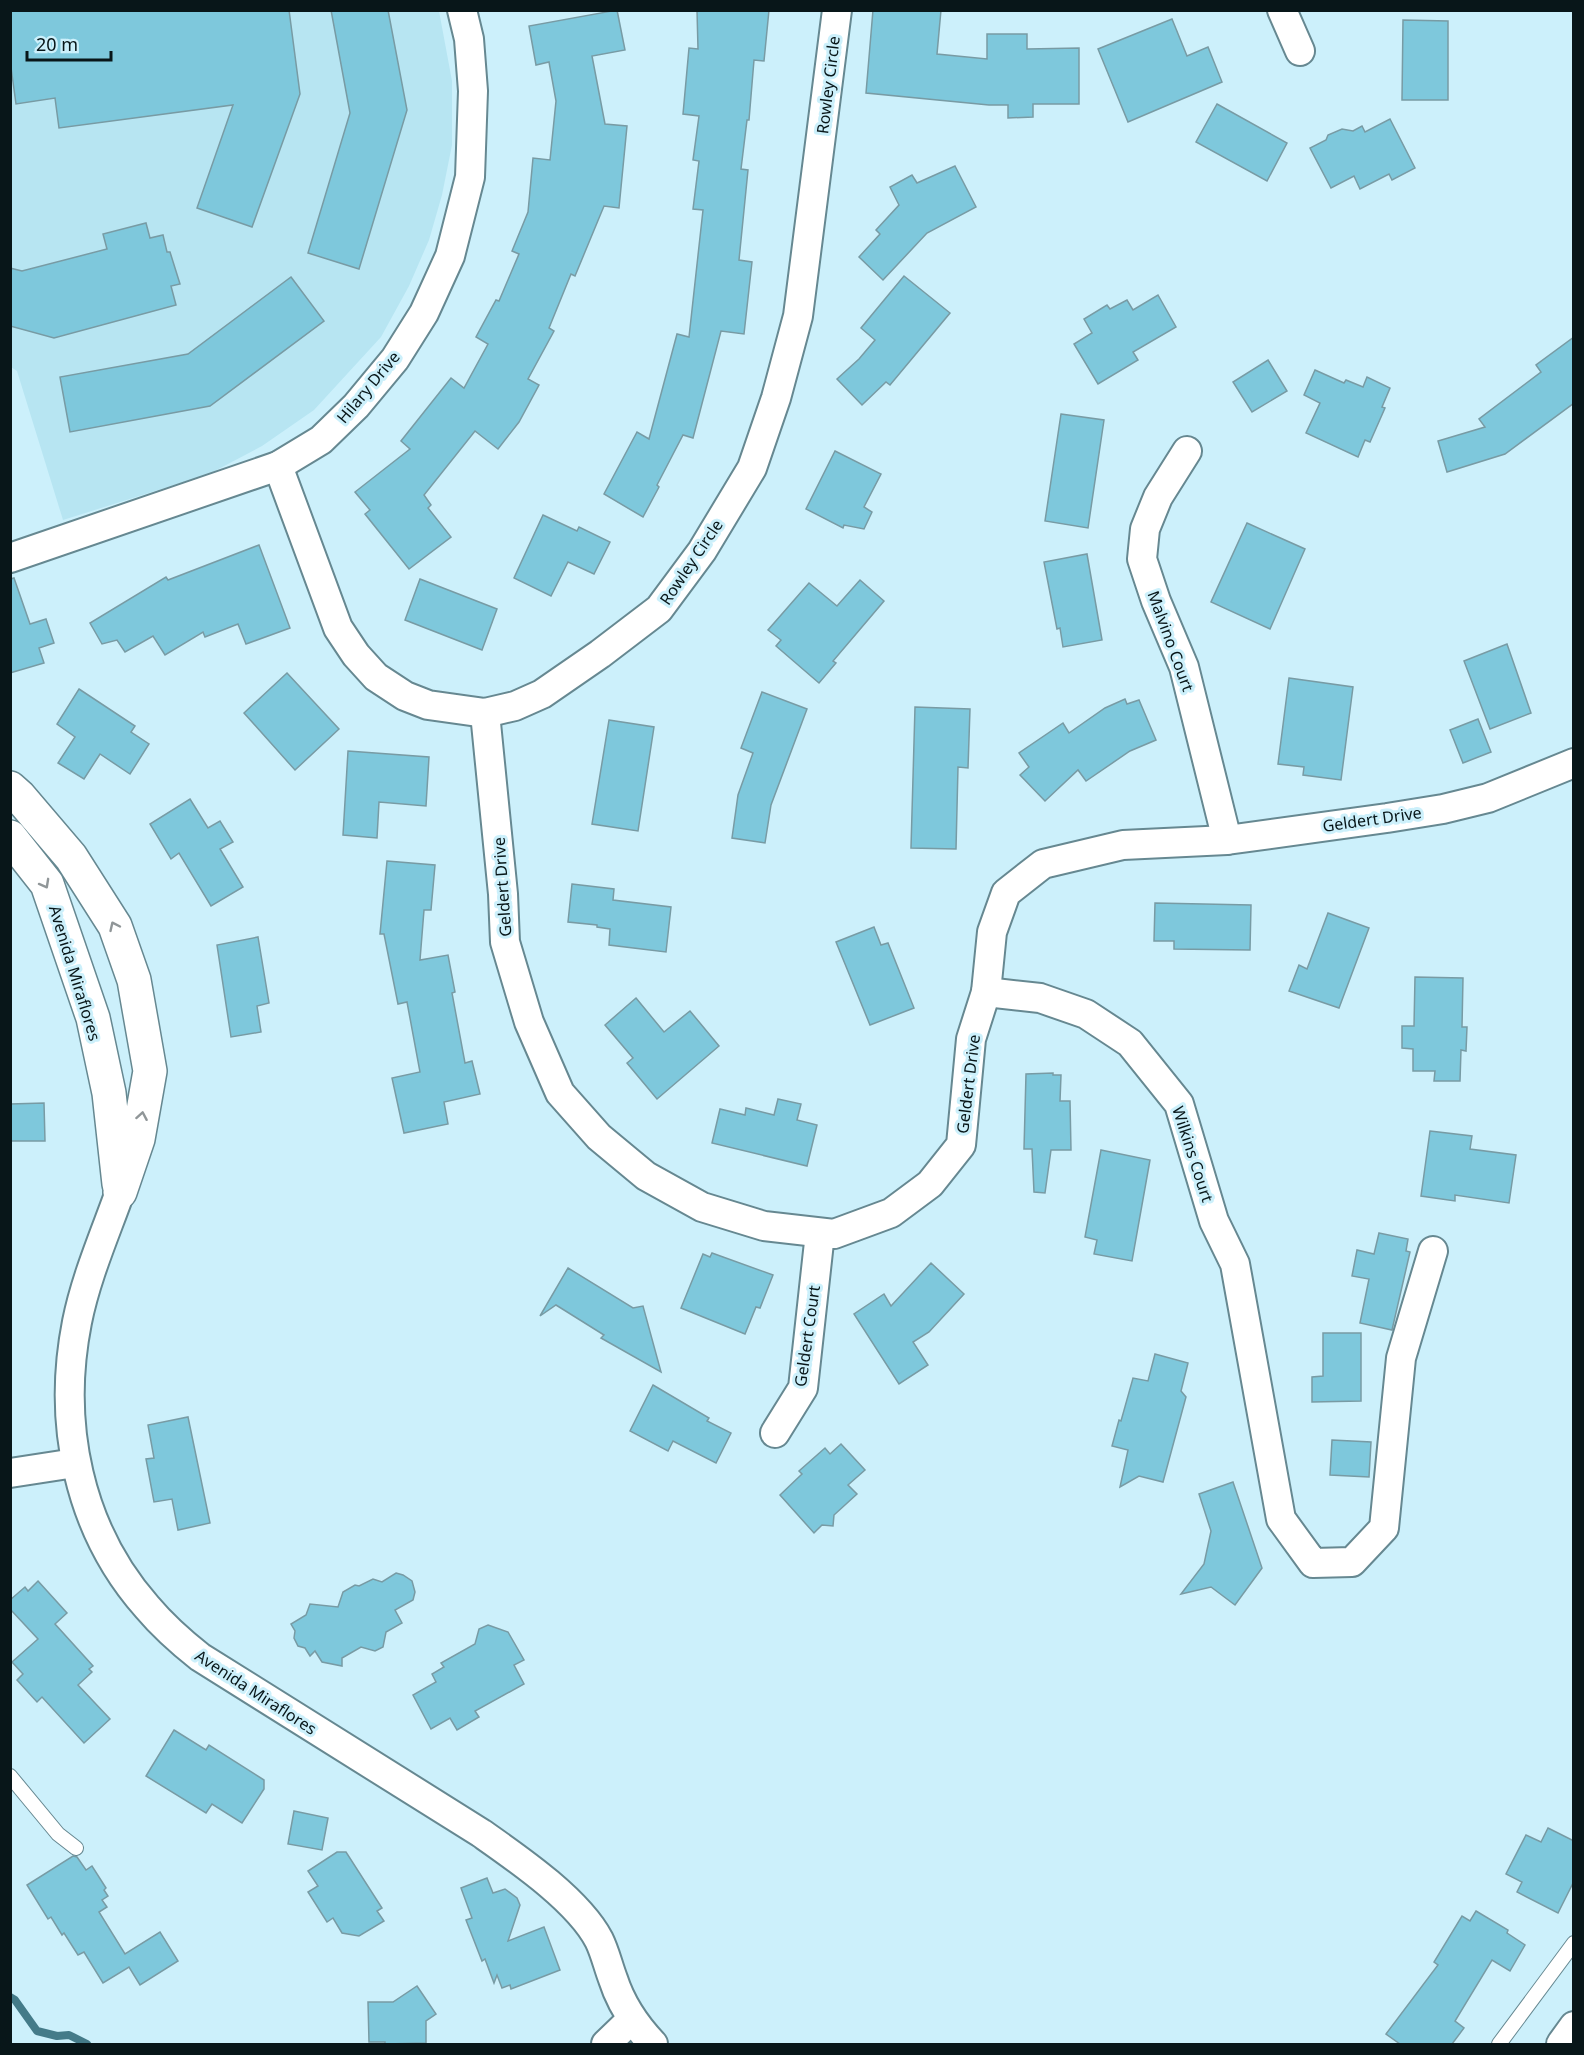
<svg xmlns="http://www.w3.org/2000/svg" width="1584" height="2055" font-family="'Noto Sans',sans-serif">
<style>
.built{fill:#b7e5f2}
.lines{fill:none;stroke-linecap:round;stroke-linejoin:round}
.stream{stroke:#447b89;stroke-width:8}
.building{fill:#7ec8dc;stroke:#789ba4;stroke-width:1.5}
.lane-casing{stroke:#668891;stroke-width:16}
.street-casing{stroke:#668891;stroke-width:32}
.secondary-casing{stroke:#668891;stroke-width:36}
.lane{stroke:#fff;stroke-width:14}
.street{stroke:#fff;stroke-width:28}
.secondary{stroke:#fff;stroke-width:33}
.oneway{stroke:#909698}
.labels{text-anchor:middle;stroke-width:6;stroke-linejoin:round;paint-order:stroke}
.street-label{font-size:16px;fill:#081619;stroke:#ccf0fb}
</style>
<rect width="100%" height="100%" fill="#ccf0fb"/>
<polygon class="built" points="10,11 439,11 452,81 452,145 442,195 429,240 409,286 381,337 314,410 262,446 209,474 63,520 17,371 11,367"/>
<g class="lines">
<polyline class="stream" points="10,1997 15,2000 37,2031 57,2036 69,2035 87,2044"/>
</g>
<g class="building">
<polygon points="10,10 289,10 300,94 252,227 197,208 233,105 59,128 55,98 16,104 10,60"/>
<polygon points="331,10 388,10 407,110 359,269 308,253 350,113"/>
<polygon points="617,10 625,50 592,56 605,124 627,126 619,208 604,206 575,276 571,274 549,328 554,331 528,379 539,385 519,422 498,449 475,431 424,495 431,505 428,508 451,537 409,569 365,514 370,510 355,492 410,449 401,441 451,378 464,388 488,344 476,337 496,300 499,301 519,254 512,251 528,212 533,158 550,160 556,101 549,62 536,65 529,26"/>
<polygon points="697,10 769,10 764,61 754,60 749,120 747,120 741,169 748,170 739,260 752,262 744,334 721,331 693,438 683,435 657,485 659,487 643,517 604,494 637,432 649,439 677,334 689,337 703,210 693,209 699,161 693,160 699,116 683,114 689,48 698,49"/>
<polygon points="873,10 941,10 937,54 987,59 987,34 1027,34 1027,49 1079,48 1079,104 1033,104 1033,117 1008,118 1008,105 989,105 866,93"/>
<polygon points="1172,19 1187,56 1208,47 1222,82 1128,122 1098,49"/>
<polygon points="1403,20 1448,21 1448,100 1402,100"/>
<polygon points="1217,104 1287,143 1267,181 1196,142"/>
<polygon points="1390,119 1415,168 1392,180 1389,174 1360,189 1354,176 1331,188 1310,148 1326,140 1328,135 1342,129 1353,131 1362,126 1365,132"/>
<polygon points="955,166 976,207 927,233 883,280 859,257 880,234 876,230 899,205 890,187 912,175 917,183"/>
<polygon points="146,223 150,238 163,235 167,252 170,252 180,284 171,286 176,305 54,338 10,326 10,268 22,271 107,249 103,234"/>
<polygon points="904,276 950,313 890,385 886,382 862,405 837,379 859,359 875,340 861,328"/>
<polygon points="291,277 324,321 210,406 70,432 60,377 188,354"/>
<polygon points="1158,295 1176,327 1133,352 1138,360 1098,384 1074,344 1092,333 1084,319 1107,305 1110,309 1127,300 1133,310"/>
<polygon points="1574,337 1574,403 1505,454 1447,472 1438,441 1485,427 1479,419 1541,372 1536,365"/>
<polygon points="1268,360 1287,391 1252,412 1233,382"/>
<polygon points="1315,370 1344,383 1346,380 1363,387 1367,377 1390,388 1382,407 1385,408 1370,442 1365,440 1358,457 1306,433 1320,403 1304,395"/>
<polygon points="1061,414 1104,420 1088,528 1045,521"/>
<polygon points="835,451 881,474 864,507 872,512 864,529 844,525 843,528 806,509"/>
<polygon points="543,515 577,531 579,527 610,542 594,574 568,562 551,596 514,578"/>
<polygon points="1247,523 1305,549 1270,629 1211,602"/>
<polygon points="259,545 290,628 246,644 238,624 205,637 203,632 165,655 153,636 125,652 117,640 102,644 90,623 166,577 168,580"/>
<polygon points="1087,554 1102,640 1063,647 1060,628 1057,629 1044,562"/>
<polygon points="14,578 30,624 46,619 54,643 39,648 44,663 10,673 10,579"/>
<polygon points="420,579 497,609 482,650 405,620"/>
<polygon points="860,580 884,601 833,661 836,663 819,683 776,646 781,640 768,630 809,583 837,606"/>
<polygon points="1507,644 1531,713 1490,729 1464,661"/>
<polygon points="287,673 339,729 295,770 244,713"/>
<polygon points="1289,678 1353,687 1341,780 1303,775 1304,767 1278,764"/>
<polygon points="79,689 135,726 131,732 149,744 130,774 100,754 84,779 58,763 75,737 57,724"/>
<polygon points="762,692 807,709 771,805 765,843 732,838 738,795 753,753 741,748"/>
<polygon points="1125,699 1127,704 1139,700 1156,740 1130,751 1086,781 1078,770 1045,801 1020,775 1029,767 1019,753 1063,723 1069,733 1105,708"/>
<polygon points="915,707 970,709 968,768 958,767 956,849 911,848"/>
<polygon points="1478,719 1491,752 1463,763 1450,730"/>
<polygon points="609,720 654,727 638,831 592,824"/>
<polygon points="348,751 429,757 426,806 379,802 377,838 343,835"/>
<polygon points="190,799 208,828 220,821 233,842 220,849 243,887 211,906 179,853 171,859 150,824"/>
<polygon points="387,861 435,865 431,910 424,910 420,960 448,955 455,992 452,993 465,1063 472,1061 480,1094 444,1102 448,1124 404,1133 392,1078 420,1072 407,1002 398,1004 384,934 380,934"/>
<polygon points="572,884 614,889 613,900 671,907 666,952 609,945 610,929 597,927 597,925 568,922"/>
<polygon points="1155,903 1251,905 1250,950 1174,949 1174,941 1154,941"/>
<polygon points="1328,913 1369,928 1339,1008 1289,991 1299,965 1307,969"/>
<polygon points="874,927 881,945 888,943 914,1008 870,1025 836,942"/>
<polygon points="258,937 269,1003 257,1006 261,1032 231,1037 217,945"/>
<polygon points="1415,977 1463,978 1462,1027 1467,1027 1466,1051 1461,1050 1460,1081 1434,1081 1435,1071 1413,1071 1413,1049 1402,1048 1402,1026 1414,1026"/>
<polygon points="636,998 664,1032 690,1011 719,1046 657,1099 627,1063 633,1058 605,1025"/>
<polygon points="1053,1073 1053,1075 1061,1075 1060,1101 1070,1101 1071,1150 1051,1150 1045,1193 1034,1192 1032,1149 1024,1149 1026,1074"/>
<polygon points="778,1099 801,1104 797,1120 817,1125 807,1166 712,1143 720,1109 745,1115 746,1108 774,1115"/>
<polygon points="44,1103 45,1141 10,1141 10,1104"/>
<polygon points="1430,1131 1472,1136 1470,1149 1516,1155 1509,1203 1455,1195 1455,1201 1421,1196"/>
<polygon points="1101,1150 1150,1160 1132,1261 1094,1254 1097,1240 1085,1237"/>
<polygon points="1379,1233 1408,1239 1406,1251 1410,1252 1392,1330 1360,1323 1369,1279 1352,1276 1357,1250 1374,1254"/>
<polygon points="712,1253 773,1275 760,1308 756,1307 745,1334 681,1308 703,1254 710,1257"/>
<polygon points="931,1263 964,1294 929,1332 913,1342 928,1365 899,1384 854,1314 884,1294 891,1306"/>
<polygon points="568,1268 633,1308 643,1306 661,1372 601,1338 604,1335 556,1305 540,1316"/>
<polygon points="1323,1333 1361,1333 1361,1401 1312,1402 1312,1377 1323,1376"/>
<polygon points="1155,1354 1188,1363 1181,1391 1186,1397 1163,1482 1139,1476 1120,1487 1128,1450 1112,1446 1119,1420 1121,1421 1133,1378 1148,1381"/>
<polygon points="653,1385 709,1418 707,1421 731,1433 716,1463 673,1441 668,1451 630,1431"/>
<polygon points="188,1417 210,1523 178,1530 172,1499 154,1502 146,1459 154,1458 148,1425"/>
<polygon points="1332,1440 1371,1442 1369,1477 1330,1475"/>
<polygon points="841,1444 865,1470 848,1485 857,1494 834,1515 833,1526 822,1525 814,1533 780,1495 802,1474 799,1471 825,1448 830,1454"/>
<polygon points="1233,1482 1262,1568 1235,1605 1211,1587 1181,1594 1204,1564 1211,1531 1199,1494"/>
<polygon points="396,1573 403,1575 412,1581 415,1592 413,1600 395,1610 402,1623 386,1632 383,1647 375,1651 361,1647 342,1658 342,1666 322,1662 315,1651 310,1656 305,1648 298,1646 294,1638 295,1631 291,1624 306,1615 310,1604 338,1607 343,1592 355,1585 359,1586 373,1579 382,1582"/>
<polygon points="38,1581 67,1613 55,1624 93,1666 89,1669 92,1672 78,1685 110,1719 84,1743 42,1697 37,1702 17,1680 23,1674 12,1662 38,1639 10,1609 10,1600 25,1587 28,1591"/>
<polygon points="488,1625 508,1632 524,1660 514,1665 524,1684 475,1711 479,1717 457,1730 450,1718 431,1729 413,1695 436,1682 432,1674 444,1667 441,1663 475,1644 479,1629"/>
<polygon points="174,1730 206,1750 209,1745 264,1780 264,1789 242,1823 212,1804 206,1813 146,1776"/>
<polygon points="294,1811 328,1818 322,1850 288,1844"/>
<polygon points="1548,1828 1574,1841 1574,1881 1558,1913 1517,1892 1522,1882 1506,1874 1526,1835 1541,1842"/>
<polygon points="337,1852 346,1852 382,1908 377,1911 384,1921 359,1936 342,1933 333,1918 327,1922 308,1892 318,1886 308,1871"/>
<polygon points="73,1856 77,1857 86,1870 92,1866 106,1888 104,1890 108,1896 102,1900 107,1907 99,1912 125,1954 160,1932 178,1961 140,1985 129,1967 103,1983 84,1952 78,1955 64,1933 62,1935 51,1917 48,1919 27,1885"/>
<polygon points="487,1878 493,1893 505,1889 517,1898 520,1905 508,1941 544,1927 560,1970 511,1989 510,1985 502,1988 497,1975 494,1983 485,1959 482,1961 466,1920 472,1918 461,1888"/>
<polygon points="1476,1911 1508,1930 1507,1933 1525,1945 1510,1971 1492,1960 1455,2021 1464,2028 1452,2044 1400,2044 1386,2034 1438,1965 1434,1962 1462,1916 1470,1921"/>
<polygon points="417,1986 436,2014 426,2021 426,2043 385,2044 385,2042 369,2042 368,2002 393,2002"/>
</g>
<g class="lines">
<defs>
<g id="lane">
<polyline points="10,1776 58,1834 76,1848"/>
<polyline points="1499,2044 1574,1943"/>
</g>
<g id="street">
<polyline points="1282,10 1300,51"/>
<polyline points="1187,451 1158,497 1145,529 1142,559 1156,601 1184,667 1227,840"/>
<polyline points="278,466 338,628 356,655 376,677 405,696 428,705 485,713 515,706 542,694 600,654 659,609 702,551 752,468 776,398 798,316 837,10"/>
<polyline points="10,558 278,466 321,440 356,406 395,359 424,313 450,256 470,177 473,91 469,39 462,10"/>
<polyline points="485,713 503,894 505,942 529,1022 560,1093 599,1137 646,1176 702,1207 764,1226 834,1234 891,1213 930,1184 961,1145 971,1039 986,992 992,932 1006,893 1043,864 1123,845 1227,840 1387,818 1443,809 1488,798 1574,763"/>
<polyline points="986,992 1040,998 1086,1014 1130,1043 1179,1104 1214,1221 1235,1264 1281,1519 1313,1563 1352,1562 1384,1528 1401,1358 1433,1251"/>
<path d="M 120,1192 C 105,1234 86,1277 77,1322 C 57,1423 78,1529 147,1607 C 163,1626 181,1642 200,1657 L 481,1833 C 518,1859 578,1900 599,1940 C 605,1952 608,1966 613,1979 C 621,2004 635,2025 653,2044"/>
<polyline points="775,1433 803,1388 820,1233"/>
<polyline points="10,1473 75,1463"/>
<polyline points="606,2044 632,2019"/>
<polyline points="1561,2044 1574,2026"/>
</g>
<g id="secondary">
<polyline points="10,788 19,796 71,857 115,926 134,980 150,1071 138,1139 120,1192"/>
<polyline points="10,837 47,884 93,1018 109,1093 119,1184"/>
</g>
</defs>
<use href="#lane" class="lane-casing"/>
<use href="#street" class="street-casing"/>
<use href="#secondary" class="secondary-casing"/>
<use href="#lane" class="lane"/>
<use href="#street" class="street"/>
<use href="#secondary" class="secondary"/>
</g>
<defs><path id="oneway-chevron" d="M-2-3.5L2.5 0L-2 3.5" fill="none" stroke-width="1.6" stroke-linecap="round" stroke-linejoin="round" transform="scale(1.5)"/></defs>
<g class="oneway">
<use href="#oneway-chevron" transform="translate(45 884) rotate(61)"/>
<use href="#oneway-chevron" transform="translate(114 926) rotate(-115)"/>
<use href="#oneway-chevron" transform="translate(142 1116) rotate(-80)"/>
</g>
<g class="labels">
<g class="street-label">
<text transform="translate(828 85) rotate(-83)" y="6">Rowley Circle</text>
<text transform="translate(368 387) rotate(-50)" y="6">Hilary Drive</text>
<text transform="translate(691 562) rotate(-56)" y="6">Rowley Circle</text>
<text transform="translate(1171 641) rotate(70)" y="6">Malvino Court</text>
<text transform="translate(1372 819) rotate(-8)" y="6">Geldert Drive</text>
<text transform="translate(502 887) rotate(-94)" y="6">Geldert Drive</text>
<text transform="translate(75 973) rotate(73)" y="6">Avenida Miraflores</text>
<text transform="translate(968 1084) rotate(-83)" y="6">Geldert Drive</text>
<text transform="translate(1193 1154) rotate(72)" y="6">Wilkins Court</text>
<text transform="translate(807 1336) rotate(-82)" y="6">Geldert Court</text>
<text transform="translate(256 1692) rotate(33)" y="6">Avenida Miraflores</text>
</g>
</g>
<rect width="1584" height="2055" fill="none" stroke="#081619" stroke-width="24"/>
<path d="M27 51v9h84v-9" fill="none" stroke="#081619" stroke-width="3"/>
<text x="36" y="51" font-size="18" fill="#081619" stroke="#ccf0fb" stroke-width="4.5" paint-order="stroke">20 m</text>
</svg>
